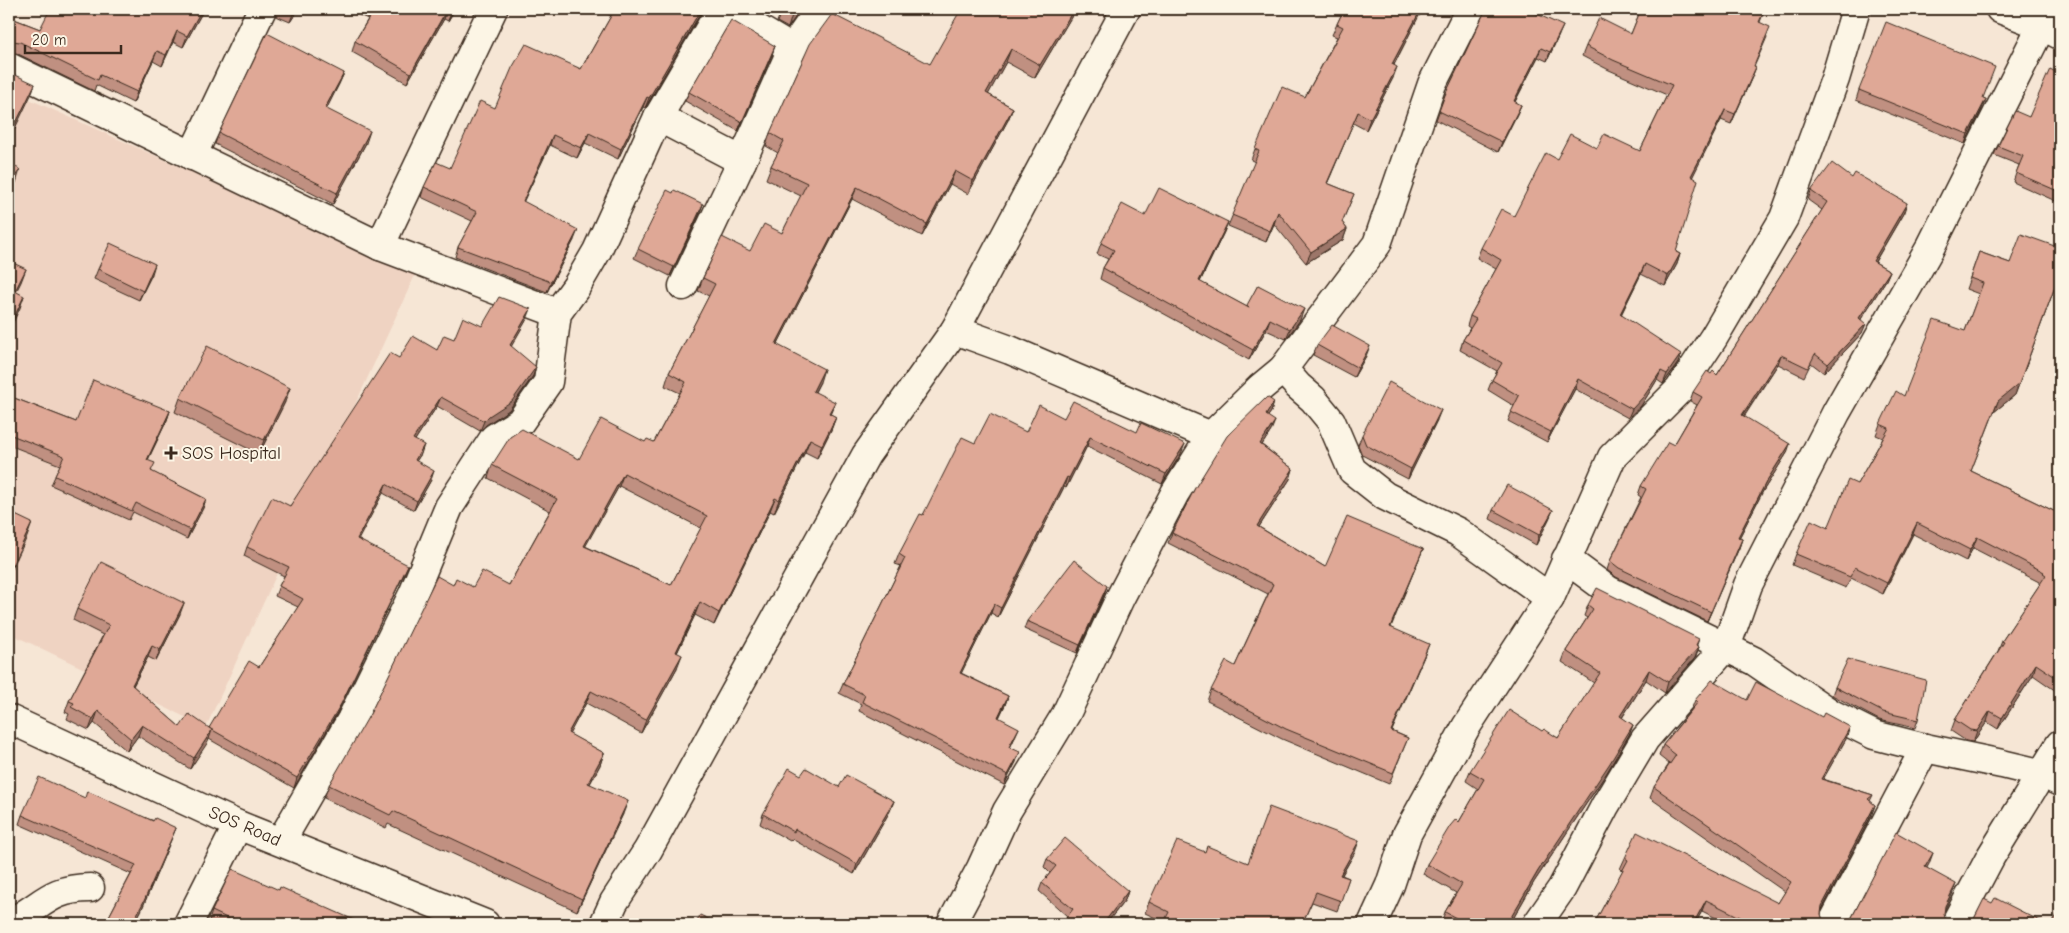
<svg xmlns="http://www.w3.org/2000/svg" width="2069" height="933" font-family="'Comic Neue',sans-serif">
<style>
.built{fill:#efd3c2}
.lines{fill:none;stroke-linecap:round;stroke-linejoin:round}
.street-casing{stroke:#3b2a1e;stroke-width:31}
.secondary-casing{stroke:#3b2a1e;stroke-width:31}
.street{stroke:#fcf5e5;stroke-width:28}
.secondary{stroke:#fcf5e5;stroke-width:28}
.wall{fill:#c09081;stroke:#3b2a1e;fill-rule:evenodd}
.shaded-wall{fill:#9c7669;stroke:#3b2a1e}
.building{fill:#dfa896;stroke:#3b2a1e;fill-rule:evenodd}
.poi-dot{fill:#3b2a1e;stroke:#fcf5e5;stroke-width:2}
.labels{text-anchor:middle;stroke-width:4;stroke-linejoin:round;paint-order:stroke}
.poi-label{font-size:18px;fill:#3b2a1e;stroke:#fcf5e5;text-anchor:start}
.street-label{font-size:18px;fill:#3b2a1e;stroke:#fcf5e5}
</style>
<rect width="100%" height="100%" fill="#f6e6d5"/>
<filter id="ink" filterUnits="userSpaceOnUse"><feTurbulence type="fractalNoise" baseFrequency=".02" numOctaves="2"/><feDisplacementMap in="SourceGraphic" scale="10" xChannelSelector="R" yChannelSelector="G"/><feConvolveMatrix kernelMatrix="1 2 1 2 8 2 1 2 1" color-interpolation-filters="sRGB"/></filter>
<g filter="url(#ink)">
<polygon class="built" points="9,90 416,273 206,727 9,633"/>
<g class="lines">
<defs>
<g id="street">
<polyline points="2000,9 2041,25 2060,35"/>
<polyline points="792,49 820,9"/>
<polyline points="9,67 380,246 557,313"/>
<polyline points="658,117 742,161 792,49 725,9"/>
<polyline points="192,156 262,9"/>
<polyline points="380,246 493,9"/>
<polyline points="683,286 742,161"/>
<polyline points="955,330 1010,350 1211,436 1260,388 1283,369 1298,386 1313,399 1331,421 1352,470 1385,496 1458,532 1550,598"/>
<polyline points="1283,369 1377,244 1432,84 1470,9"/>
<polyline points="1566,559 1608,590 1754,661 1832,714 1874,735 1925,748 2002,764 2043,774 2060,782"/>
<polyline points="281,841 351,720 413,594 449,507 494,438 520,422 548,382 557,313 576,287 597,251 658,117 721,9"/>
<path d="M 9,923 C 42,907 49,888 90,888"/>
<polyline points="188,924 238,825"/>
<polyline points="951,924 981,868 1007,811 1066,714 1120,598 1175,493 1211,436"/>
<polyline points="1372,924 1390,885 1407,834 1466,727 1550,598 1612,457 1679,390 1714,337 1784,218 1835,79 1856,9"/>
<polyline points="1537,924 1562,888 1605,806 1645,739 1726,647 1748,585 1836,413 1930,248 2050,9"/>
<polyline points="1832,924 1925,748"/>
<polyline points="1955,924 1991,856 2060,744"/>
</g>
<g id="secondary">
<polyline points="9,719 238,825 485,924"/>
<polyline points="604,924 614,902 648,850 866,455 955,330 1126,9"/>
</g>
</defs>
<use href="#street" class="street-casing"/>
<use href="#secondary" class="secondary-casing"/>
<use href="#street" class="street"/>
<use href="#secondary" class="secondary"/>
</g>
<g class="wall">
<polygon points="204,9 183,47 173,42 162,66 153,61 133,103 96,85 94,91 16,53 9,52 9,17 40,29"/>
<polygon points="277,9 299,9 290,22 276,16"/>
<polygon points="345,9 455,9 448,21 444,19 407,83 352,52 355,41 368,19"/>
<polygon points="599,9 703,9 645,108 643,107 618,159 585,143 577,158 550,145 523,202 574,240 547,292 455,257 458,247 472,221 421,197 424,187 450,168 495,108 581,69 611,16"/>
<polygon points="782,9 801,9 788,28 777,22"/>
<path d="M 1076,9 L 1035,78 L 1006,62 L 988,94 L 1013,108 L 1008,120 L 968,194 L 950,184 L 922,236 L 852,199 L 777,345 L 820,382 L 815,392 L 830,414 L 836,417 L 831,430 L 817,458 L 805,452 L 774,513 L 770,511 L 714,625 L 695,615 L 677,653 L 677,668 L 641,733 L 586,703 L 569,734 L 604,753 L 600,765 L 590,784 L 623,814 L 577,911 L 388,824 L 386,828 L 324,798 L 329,785 L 453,585 L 473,587 L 509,585 L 550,511 L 488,478 L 492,465 L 579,459 L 645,442 L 654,442 L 680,393 L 665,386 L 669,373 L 709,296 L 698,291 L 703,278 L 782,233 L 801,196 L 766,179 L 771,166 L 778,153 L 766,146 L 770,133 L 930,64 ZM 619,486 L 701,528 L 671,585 L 585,546 Z"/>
<polygon points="1344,9 1422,9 1394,65 1393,78 1366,130 1353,123 1327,183 1354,194 1342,222 1347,229 1343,240 1306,263 1274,224 1266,242 1228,226 1255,162 1251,160 1255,149 1305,97 1337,37 1332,35 1337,24"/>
<polygon points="1485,9 1526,9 1559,35 1547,61 1538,57 1515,102 1521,105 1517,114 1498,152 1436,120 1445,95 1484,13"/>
<polygon points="1641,9 1765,9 1760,22 1767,37 1754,67 1756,67 1752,77 1731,124 1721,120 1692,177 1676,252 1680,254 1677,264 1665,286 1641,274 1621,315 1678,363 1663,384 1657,380 1641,406 1628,418 1575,389 1547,442 1508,421 1514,406 1488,390 1492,380 1497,371 1460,350 1463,340 1470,328 1467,326 1470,316 1496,269 1477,258 1481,248 1514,216 1557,159 1597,148 1640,151 1667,95 1609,70 1582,56 1586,46 1631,34"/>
<polygon points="775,46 738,131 685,101 689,92"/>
<polygon points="2060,70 2060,203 2013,182 2019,165 1994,155 1998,146 2029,117"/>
<polygon points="344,73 339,84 326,109 366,143 333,204 215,144 219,133"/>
<polygon points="1859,90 1982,109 1965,144 1856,100"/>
<polygon points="1852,178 1904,212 1875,262 1890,271 1886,280 1861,319 1862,333 1824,373 1811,363 1804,377 1778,364 1744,417 1787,453 1763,491 1739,538 1742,539 1739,548 1707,621 1616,577 1607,570 1610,561 1641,497 1638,495 1641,486 1674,445 1697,405 1690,401 1693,392 1711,374 1717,375 1822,210 1808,200 1811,191"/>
<polygon points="700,213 670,276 634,258 638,249"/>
<polygon points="1145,216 1228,222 1224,232 1200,282 1247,307 1258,285 1300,320 1286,339 1266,330 1249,360 1100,279 1103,268 1108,259 1097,254 1101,243"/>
<polygon points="1979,252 2010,263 2060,273 2015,395 1994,412 1971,471 2060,514 2060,684 2056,691 2033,675 1998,729 1987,722 1973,742 1966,741 1951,731 1955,720 1998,651 2002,641 2040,584 2039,584 2039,582 1973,548 1966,561 1913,534 1883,594 1851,578 1846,588 1792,565 1796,554 1828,528 1857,484 1883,438 1876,435 1880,424 1904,396 1965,331 1979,294 1966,289"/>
<polygon points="98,269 152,274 139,300 94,279"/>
<polygon points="527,319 511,346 533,376 509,410 486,425 480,431 437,406 415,440 421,454 416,461 431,480 414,510 383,493 358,539 404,574 337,713 294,788 209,739 190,769 138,736 127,751 94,723 89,730 67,719 69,714 65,712 69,701 103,635 73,620 77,609 180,614 156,661 148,657 133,686 180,727 209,728 259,667 298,607 275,596 279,586 284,576 244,556 247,547 290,506 399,358 437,350 454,339 482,326"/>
<polygon points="1317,345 1366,356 1354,377 1313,355"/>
<polygon points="9,396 76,422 170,411 167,420 148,460 152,472 206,499 203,508 187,539 133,512 129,520 51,485 60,465 9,445"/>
<polygon points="180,398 285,402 259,454 175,412"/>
<polygon points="1274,402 1271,412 1268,416 1271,431 1262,445 1293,469 1290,479 1259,527 1325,567 1423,549 1391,627 1425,654 1392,731 1408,738 1389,784 1282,739 1207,701 1211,690 1235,666 1268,594 1168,543 1172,533"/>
<polygon points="1064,418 1181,454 1162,484 1087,446 1066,488 1064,487 998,617 991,613 961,673 1008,696 1005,705 999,718 1015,737 1010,748 1016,762 1004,785 859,711 861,704 839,693 843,684 901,566 895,564 899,554 923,515 975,443 1026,432"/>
<polygon points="1437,420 1408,479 1362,455 1358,445 1362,435"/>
<polygon points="1493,510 1553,510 1549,519 1536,545 1490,519"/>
<polygon points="1104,595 1077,653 1024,629 1027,621"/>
<polygon points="1588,605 1696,645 1699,647 1695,658 1665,693 1646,680 1622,718 1633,725 1629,735 1606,774 1534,882 1510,924 1444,924 1441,923 1445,912 1456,893 1423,874 1427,864 1459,822 1478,789 1466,781 1470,771 1542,731 1558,738 1594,683 1562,662 1566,651 1587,618 1584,616"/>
<polygon points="1835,687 1918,720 1915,728 1879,720 1832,695"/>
<polygon points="1695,700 1747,700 1846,739 1823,779 1873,795 1870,801 1875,805 1871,816 1821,911 1821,914 1823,921 1826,924 1728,924 1702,911 1695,924 1594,924 1623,870 1620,869 1625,858 1778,903 1785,892 1650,798 1654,787 1669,764 1659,756 1663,745 1691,710"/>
<polygon points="801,775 839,787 894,801 890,811 854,874 792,839 790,841 760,824 763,814"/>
<polygon points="85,798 176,828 141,911 134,924 105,924 131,874 19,824 22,815"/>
<polygon points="1205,852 1248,863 1355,852 1342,875 1349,878 1337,911 1312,902 1302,924 1163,924 1164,922 1145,913 1149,902"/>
<polygon points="1047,859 1128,891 1125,900 1106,924 1062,924 1064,921 1067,916 1039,891 1042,883 1050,873 1044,867"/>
<polygon points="279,890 363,924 208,924 212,911"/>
</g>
<g class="shaded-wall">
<polygon points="202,9 204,9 183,47 187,36"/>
<polygon points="295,9 299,9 290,22 294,11"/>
<polygon points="448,9 444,19 407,83 411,73"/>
<polygon points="453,9 455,9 448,21 452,10"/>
<polygon points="701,9 703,9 645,108 649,98"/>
<polygon points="797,9 801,9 788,28 792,15"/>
<polygon points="1074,9 1076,9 1035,78 1040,65"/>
<polygon points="1421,9 1422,9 1421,12 1388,76 1392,64"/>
<polygon points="1563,26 1559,35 1547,61 1550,52"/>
<polygon points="177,31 173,42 162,66 166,55"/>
<polygon points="12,41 9,50 9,42"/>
<polygon points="775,46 772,55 738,131 742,122"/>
<polygon points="1541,48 1538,57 1510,111 1514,101"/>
<polygon points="1011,49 1006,62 982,106 986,93"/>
<polygon points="157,51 153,61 133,103 137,92"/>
<polygon points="1397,67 1393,78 1366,130 1370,119"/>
<polygon points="1756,67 1752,77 1731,124 1735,114"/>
<polygon points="344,73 339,84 321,120 325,108"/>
<polygon points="35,84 31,95 9,141 9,137"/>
<polygon points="647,97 643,107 618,159 621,149"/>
<polygon points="1986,99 1982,109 1965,144 1968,134"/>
<polygon points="1521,105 1517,114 1498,152 1502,142"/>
<polygon points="1013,108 1008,120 968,194 973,181"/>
<polygon points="1725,110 1721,120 1688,186 1691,176"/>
<polygon points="1358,112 1353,123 1323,194 1327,183"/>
<polygon points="370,131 366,143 333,204 337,193"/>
<polygon points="589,133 585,143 577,158 581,148"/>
<polygon points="553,135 550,145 519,211 523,201"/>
<polygon points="20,170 16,183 9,191 9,183"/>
<polygon points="955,171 950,184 922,236 927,224"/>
<polygon points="857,187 852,199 771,357 776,344"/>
<polygon points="1907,203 1904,212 1870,270 1873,261"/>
<polygon points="703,204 700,213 670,276 674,267"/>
<polygon points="1278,212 1274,224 1266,242 1270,231"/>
<polygon points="1228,222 1224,232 1195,292 1199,281"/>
<polygon points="1347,229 1343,240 1306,263 1311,252"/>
<polygon points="578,230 574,240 547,292 551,282"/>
<polygon points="1680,254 1677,264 1665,286 1668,276"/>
<polygon points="155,264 152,274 139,300"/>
<polygon points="1645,264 1641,274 1616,324 1620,314"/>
<polygon points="26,269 21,282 10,304 15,291"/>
<polygon points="1890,271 1886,280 1856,327 1859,318"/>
<polygon points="2060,273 2015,395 1994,412 1998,401"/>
<polygon points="24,296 20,308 9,331 9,328"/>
<polygon points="531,309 527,319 507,354 510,345"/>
<polygon points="1304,309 1300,320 1286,339 1290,329"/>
<polygon points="1270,319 1266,330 1249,360 1253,350"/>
<polygon points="1866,324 1862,333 1824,373 1828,364"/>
<polygon points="1370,346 1366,356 1354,377 1358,368"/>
<polygon points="1681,354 1678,363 1663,384 1667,374"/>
<polygon points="1781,355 1778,364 1738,424 1742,415"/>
<polygon points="536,367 533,376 509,410 486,425 480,431 484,421"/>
<polygon points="824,369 820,382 808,404 813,391"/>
<polygon points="1661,371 1657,380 1641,406 1628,418 1632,409"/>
<polygon points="1578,379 1575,389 1547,442 1551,432"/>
<polygon points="290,388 285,402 259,454 264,440"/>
<polygon points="441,397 437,406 410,448 413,439"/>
<polygon points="835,402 830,414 829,413"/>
<polygon points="1274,402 1271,412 1262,425 1266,415"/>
<polygon points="1441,410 1437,420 1408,479 1411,469"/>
<polygon points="170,411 167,420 143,469 147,460"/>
<polygon points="836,417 831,430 817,458 822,445"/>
<polygon points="1275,421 1271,431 1256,454 1260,444"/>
<polygon points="1090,437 1087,446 1066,488 1069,478"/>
<polygon points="810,439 805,452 774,513 779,500"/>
<polygon points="1185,444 1181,454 1162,484 1166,474"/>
<polygon points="1790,444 1787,453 1763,491 1735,546 1738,537 1766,482"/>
<polygon points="424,445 421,454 411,469 415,460"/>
<polygon points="1293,469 1290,479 1253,536 1257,526"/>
<polygon points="434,471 431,480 414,510 417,501"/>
<polygon points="624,473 619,486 579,558 584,546"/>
<polygon points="1067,477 1064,487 998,617 1001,608"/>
<polygon points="386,484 383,493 354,548 357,539"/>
<polygon points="775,498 770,511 714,625 719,613"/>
<polygon points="206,499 203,508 187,539 190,530"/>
<polygon points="1553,510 1549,519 1536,545 1539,535"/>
<polygon points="32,523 27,537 9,575 9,572"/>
<polygon points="1917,523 1913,534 1883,594 1887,583"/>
<polygon points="1977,537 1973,548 1966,561 1970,550"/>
<polygon points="1742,539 1739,548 1707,621 1711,612"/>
<polygon points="1423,549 1419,559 1386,637 1390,627"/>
<polygon points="408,565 404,574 337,713 294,788 297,778"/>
<polygon points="1107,586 1104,595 1077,653 1080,645"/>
<polygon points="700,602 695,615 671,665 676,652"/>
<polygon points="184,603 180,614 156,661 160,650"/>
<polygon points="994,604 991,613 957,682 960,673"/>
<polygon points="1699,639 1695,650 1699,647 1695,658 1665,693 1668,682"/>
<polygon points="1429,644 1425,654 1387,741 1391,731"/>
<polygon points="152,646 148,657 127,697 132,685"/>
<polygon points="682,655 677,668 641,733 646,720"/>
<polygon points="2036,664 2033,675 1998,729 2002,718"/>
<polygon points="1649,670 1646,680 1616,727 1620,716"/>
<polygon points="2060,679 2060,684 2056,691"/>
<polygon points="591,691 586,703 563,746 568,733"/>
<polygon points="1008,696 1005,705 994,726 998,717"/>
<polygon points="98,711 94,723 89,730 93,719"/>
<polygon points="1990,711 1987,722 1973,742 1977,731"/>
<polygon points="142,725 138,736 127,751 131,739"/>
<polygon points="1633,725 1629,735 1606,774 1534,882 1510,924 1507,924 1538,871"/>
<polygon points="1850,727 1846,739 1817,790 1821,779"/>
<polygon points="1019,728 1015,737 1006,756 1009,747"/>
<polygon points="212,730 208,742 190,769 194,758"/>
<polygon points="1020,752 1016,762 1004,785 1008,775"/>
<polygon points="604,753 600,765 583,796 588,783"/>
<polygon points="628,801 623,814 577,911 582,899"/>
<polygon points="894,801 890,811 854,874 857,864"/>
<polygon points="1875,805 1871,816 1818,917 1822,906"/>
<polygon points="176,828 141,911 134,924 132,924"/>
<polygon points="1359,841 1355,852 1336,885 1340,875"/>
<polygon points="1933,853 1929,864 1921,879 1925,867"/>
<polygon points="1956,884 1952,895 1941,917 1945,906"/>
<polygon points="1128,891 1125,900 1106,924 1103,924"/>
<polygon points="1706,900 1702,911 1695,924 1693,924"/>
</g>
<g class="building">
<polygon points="50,9 202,9 187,36 177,31 166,55 157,51 137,92 100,75 98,80 20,42 12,41 9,42 9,17 40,29"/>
<polygon points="288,9 295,9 294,11"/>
<polygon points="372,9 447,9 411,73 355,41 374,10"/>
<polygon points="615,9 701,9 649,98 647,97 621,149 589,133 581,148 553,135 523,201 578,230 551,282 458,247 477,212 424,187 436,162 450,168 480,101 495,108 512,68 526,44 581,69"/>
<polygon points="782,9 797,9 792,15"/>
<path d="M 961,9 L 1074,9 L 1040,65 L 1011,49 L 986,93 L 1013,108 L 973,181 L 955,171 L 927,224 L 857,187 L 776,344 L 824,369 L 813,391 L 835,402 L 829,413 L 836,417 L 822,445 L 810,439 L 779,500 L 775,498 L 719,613 L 700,602 L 676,652 L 682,655 L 646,720 L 591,691 L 568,733 L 604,753 L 588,783 L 628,801 L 582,899 L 393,811 L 390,815 L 329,785 L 370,714 L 437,576 L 453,585 L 456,578 L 473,587 L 482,571 L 509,585 L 557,499 L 492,465 L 510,437 L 522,429 L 579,459 L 601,419 L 645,442 L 647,439 L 654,442 L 686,382 L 669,373 L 715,284 L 703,278 L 722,237 L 750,251 L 764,224 L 782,233 L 807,183 L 771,166 L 784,141 L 770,133 L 810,44 L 832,14 L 930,64 ZM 624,473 L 707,516 L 671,585 L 584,546 Z"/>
<polygon points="1344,9 1421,9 1392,64 1397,67 1370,119 1358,112 1327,183 1354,194 1342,222 1347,229 1311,252 1278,212 1270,231 1232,215 1259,151 1255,149 1282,87 1305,97 1343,27 1337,24"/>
<polygon points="1486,9 1526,9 1563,26 1550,52 1541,48 1514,101 1521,105 1502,142 1439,111 1445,95"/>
<polygon points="1641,9 1765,9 1759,22 1770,27 1754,66 1756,67 1735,114 1725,110 1691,176 1698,180 1676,252 1680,254 1668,276 1645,264 1620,314 1681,354 1667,374 1661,371 1644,396 1632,409 1578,379 1551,432 1511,412 1519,396 1492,380 1502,363 1463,340 1476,319 1470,316 1501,260 1481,248 1501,209 1514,216 1546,153 1557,159 1570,134 1597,148 1604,134 1640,151 1672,85 1613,60 1586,46 1599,18 1631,34"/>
<polygon points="731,20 775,46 742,122 689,92"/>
<polygon points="1886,22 1995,67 1983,98 1986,99 1968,134 1859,90"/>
<polygon points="267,33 344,73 325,108 370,131 337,193 219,133"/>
<polygon points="2050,69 2058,73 2060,70 2060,192 2016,173 2023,156 1998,146 2015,111 2029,117"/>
<polygon points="9,72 35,84 9,137"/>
<polygon points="9,161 20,170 9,183"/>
<polygon points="1832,163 1852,178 1855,173 1907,203 1873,261 1890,271 1859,318 1866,324 1828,364 1815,354 1808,368 1781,355 1742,415 1790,444 1766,482 1738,537 1742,539 1711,612 1619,568 1610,561 1646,489 1641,486 1668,442 1674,445 1702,397 1693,392 1707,371 1711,374 1713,371 1717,375 1827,202 1811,191"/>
<polygon points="1159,188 1228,222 1199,281 1249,308 1247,305 1258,285 1304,309 1290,329 1270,319 1253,350 1103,268 1114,250 1101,243 1122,204 1145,216"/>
<polygon points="667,190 673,193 674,190 703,204 674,267 638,249"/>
<polygon points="2021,234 2060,248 2060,273 2019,384 1998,401 1971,471 2060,514 2060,680 2036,664 2002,718 1990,711 1977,731 1970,730 1955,720 2004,642 2002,641 2046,575 2043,573 2044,572 1977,537 1970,550 1917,523 1887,583 1855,567 1850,577 1796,554 1811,520 1828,528 1848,480 1857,484 1889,428 1880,424 1896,391 1904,396 1934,320 1965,331 1983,283 1970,278 1979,252 2010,263"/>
<polygon points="110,243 155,264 143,291 98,269"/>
<polygon points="9,261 26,269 15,291 24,296 9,328"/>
<polygon points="499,297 531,309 510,345 536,367 512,401 489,416 484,421 441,397 413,439 424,445 415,460 434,471 417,501 386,484 357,539 408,565 341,704 297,778 209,728 249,661 259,667 303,599 279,586 289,567 247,547 272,497 290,506 390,353 399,358 413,336 437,350 444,335 454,339 463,317 482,326"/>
<polygon points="1332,325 1370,346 1358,368 1317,345"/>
<polygon points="207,346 290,388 264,440 180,398"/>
<polygon points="93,380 170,411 147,460 155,463 151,471 206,499 190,530 136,503 132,511 55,476 64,456 9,434 9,396 76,422"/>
<polygon points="1389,382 1441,410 1411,469 1366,445 1362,435"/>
<polygon points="1267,397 1274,402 1266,415 1275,421 1260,444 1293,469 1257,526 1325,567 1347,517 1423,549 1390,627 1429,644 1391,731 1408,738 1393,773 1286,729 1211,690 1226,661 1235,666 1273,584 1172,533 1195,488 1227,436"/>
<polygon points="1073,401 1137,432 1141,423 1185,444 1166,474 1090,437 1069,478 1067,477 1001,608 994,604 960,673 1008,696 998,717 1019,728 1009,747 1020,752 1008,775 862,702 865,695 843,684 905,558 899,554 920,514 923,515 962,437 975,443 990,414 1026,432 1039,405 1064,418"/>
<polygon points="1507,485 1553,510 1539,535 1493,510"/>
<polygon points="9,512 32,523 9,572"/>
<polygon points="1074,560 1107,586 1080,645 1027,621"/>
<polygon points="101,562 184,603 160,650 152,646 132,685 180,727 189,714 212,730 194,758 142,725 131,739 98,711 93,719 71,707 74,703 69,701 109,625 77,609"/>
<polygon points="1597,588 1699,639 1696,645 1699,647 1668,682 1649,670 1620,716 1633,725 1610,763 1538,871 1507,924 1453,924 1456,918 1445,912 1462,884 1427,864 1450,826 1456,819 1459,822 1484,779 1470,771 1509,710 1542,731 1544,729 1558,738 1600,673 1566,651 1593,609 1588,605"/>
<polygon points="1848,659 1926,680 1918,720 1883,712 1835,687"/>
<polygon points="1712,680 1747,700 1756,682 1822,717 1824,713 1850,727 1821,779 1873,795 1868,799 1875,805 1822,906 1821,914 1823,921 1826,924 1754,924 1706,900 1693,924 1594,924 1628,860 1625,858 1637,832 1778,903 1791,882 1654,787 1676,755 1663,745 1698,702 1695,700"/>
<polygon points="789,768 801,775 806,768 839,787 846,775 894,801 857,864 795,829 794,832 763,814"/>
<polygon points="39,777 85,798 87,791 153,821 155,818 176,828 144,901 132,924 105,924 136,865 22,815"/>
<polygon points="1269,807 1359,841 1340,875 1349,878 1341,901 1316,892 1302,924 1163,924 1169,912 1149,902 1177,841 1205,852 1207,846 1248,863"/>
<polygon points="1896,832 1933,853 1925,867 1956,884 1945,906 1944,914 1946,921 1949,924 1846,924 1850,921"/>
<polygon points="1065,838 1128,891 1103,924 1068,924 1064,921 1073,909 1042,883 1056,866 1047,859"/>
<polygon points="232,869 279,890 280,887 363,924 231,924 233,921 212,911"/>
<polygon points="1995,898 2046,924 1969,924 1973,921 1984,899 1992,903"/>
<polygon points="2060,910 2060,924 2052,924"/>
<polygon points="700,915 719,924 696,924"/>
<polygon points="816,920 823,924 814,924"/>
</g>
</g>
<path class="poi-dot" d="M168.5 445.5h5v5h5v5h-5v5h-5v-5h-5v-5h5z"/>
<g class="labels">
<g class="poi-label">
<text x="182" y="459">SOS Hospital</text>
</g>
<g class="street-label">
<text transform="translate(245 826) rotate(23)" y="6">SOS Road</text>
</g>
</g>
<rect width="2069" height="933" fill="none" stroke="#fcf5e5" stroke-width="30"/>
<rect x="15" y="15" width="2039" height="903" fill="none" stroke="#3b2a1e" stroke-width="2" filter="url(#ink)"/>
<path d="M25 45v8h96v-8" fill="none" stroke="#3b2a1e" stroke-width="2.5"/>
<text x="32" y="45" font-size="15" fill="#3b2a1e" stroke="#fcf5e5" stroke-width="4" paint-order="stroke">20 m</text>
</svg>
